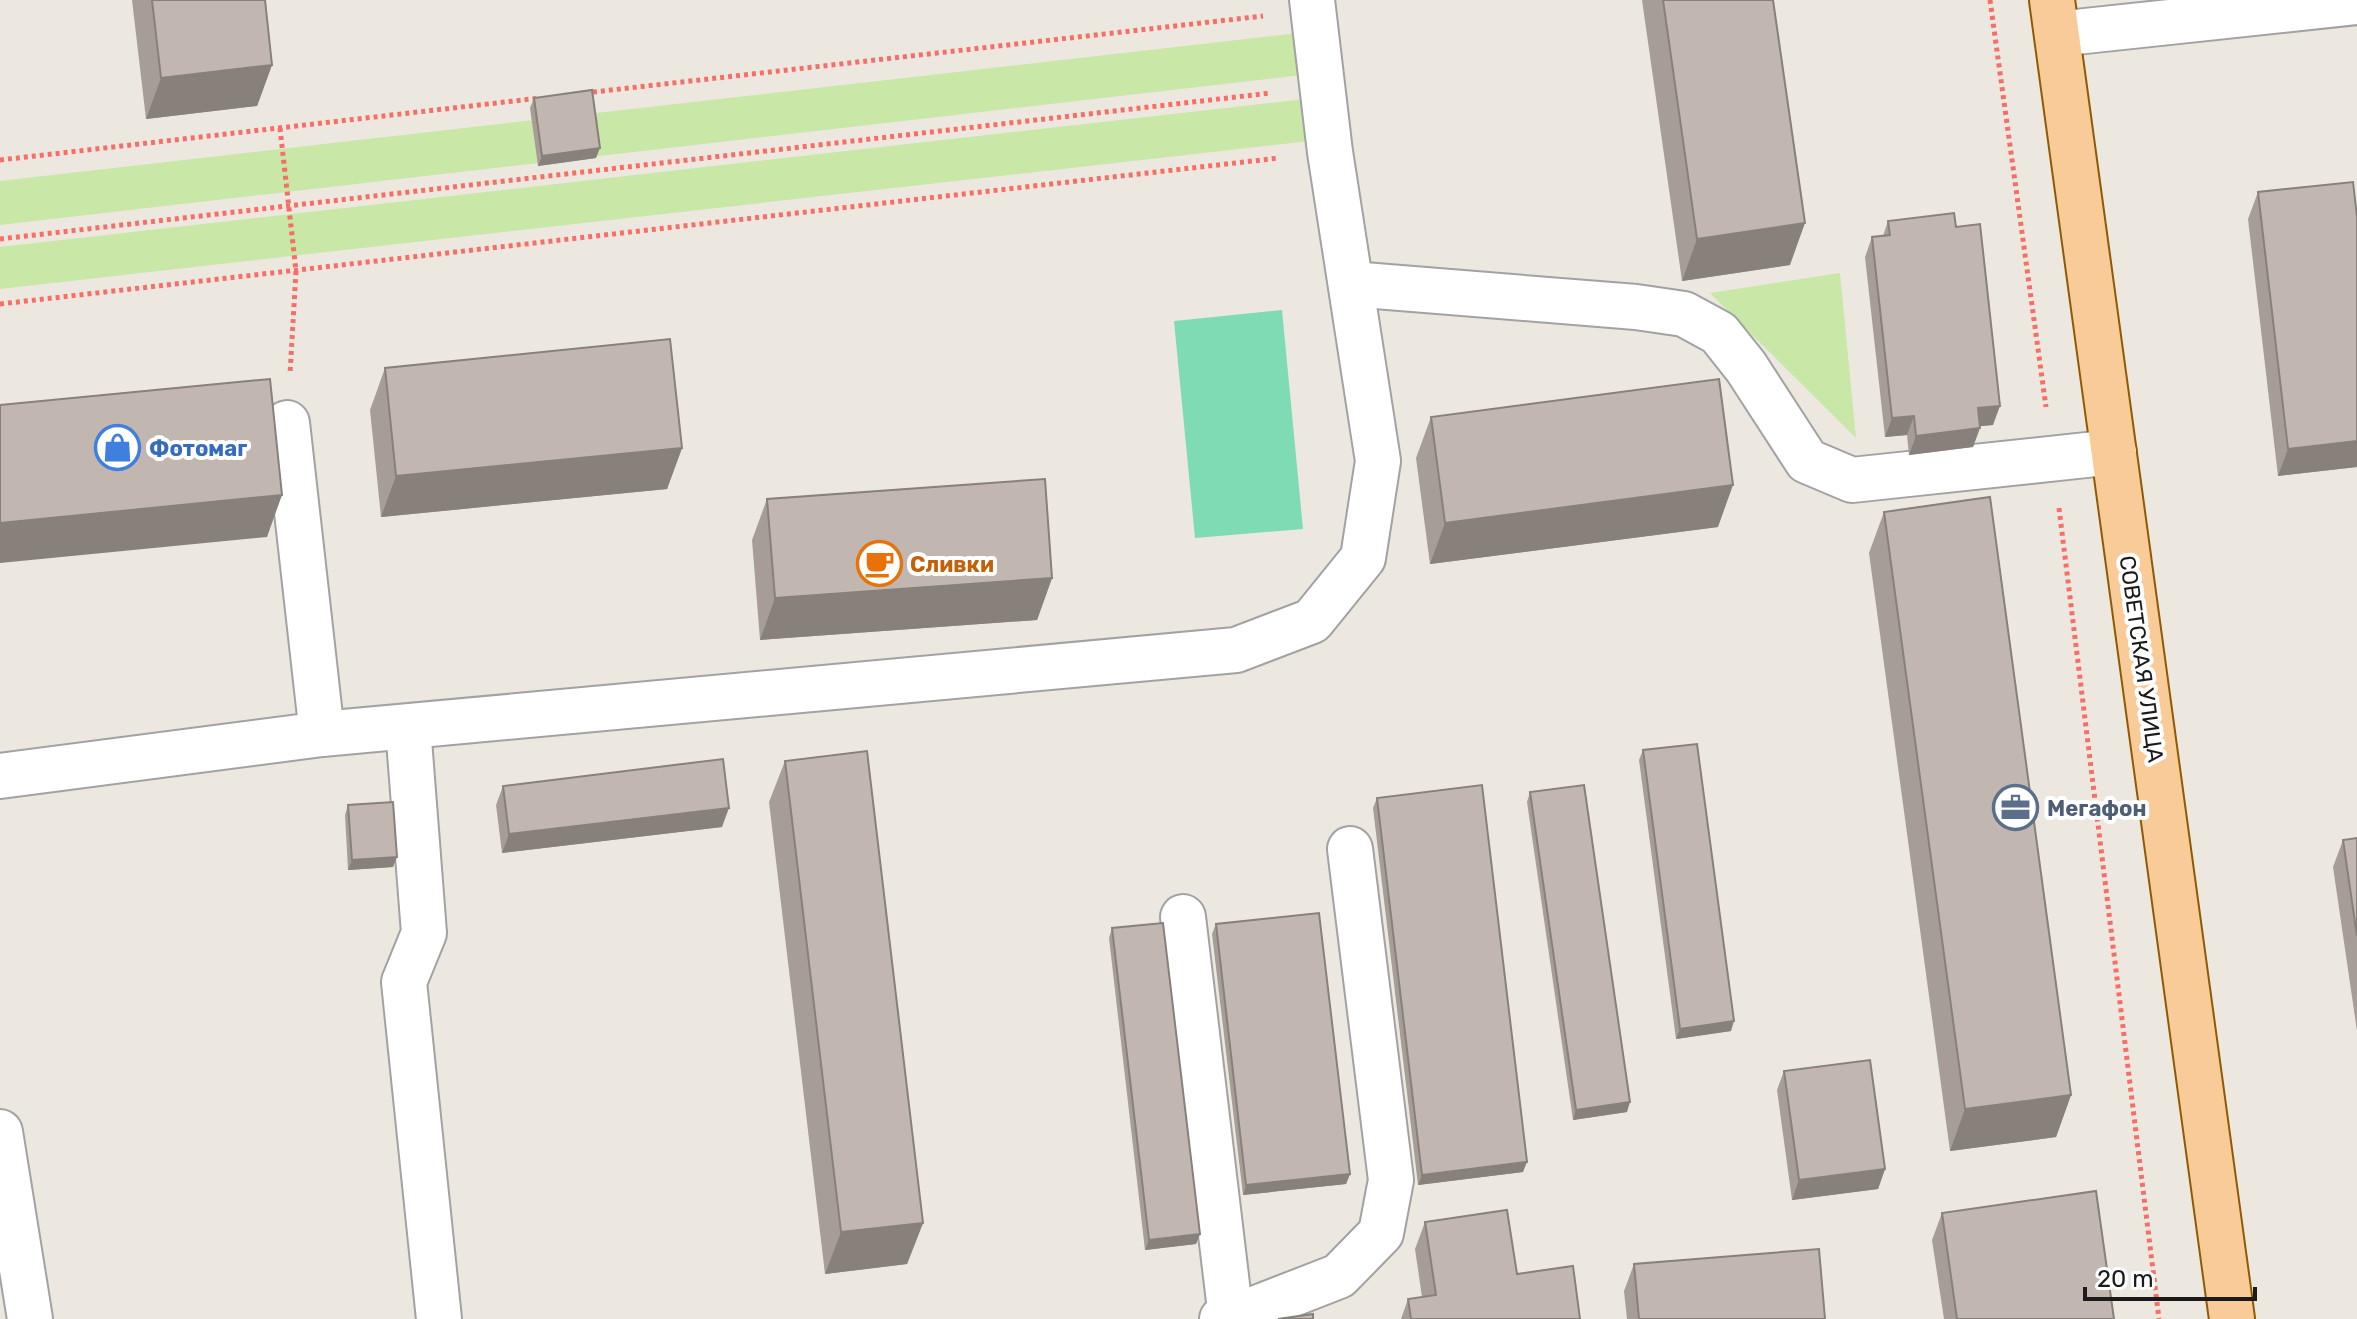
<svg xmlns="http://www.w3.org/2000/svg" width="2357" height="1319" font-family="Rubik,sans-serif">
<style>
.grass{fill:#c9e7a6}
.pitch{fill:#7edbb3}
.lines{fill:none;stroke-linecap:round;stroke-linejoin:round}
.minor-casing{stroke:#a2a2a2;stroke-width:48}
.major-casing{stroke:#8e5a03;stroke-width:48}
.path{stroke:#f66f67;stroke-width:5;stroke-dasharray:4 4;stroke-linecap:butt}
.minor{stroke:#fff;stroke-width:44}
.major{stroke:#f9cb98;stroke-width:44}
.wall{fill:#a69d97}
.shaded-wall{fill:#87807b}
.building{fill:#c1b7b0;stroke:#87807b;stroke-width:2}
.labels{text-anchor:middle;stroke-width:8;stroke-linejoin:round;paint-order:stroke}
.shop-label{font-size:22px;font-weight:bold;fill:#366cbe;stroke:#fff;text-anchor:start}
.food-label{font-size:22px;font-weight:bold;fill:#c56008;stroke:#fff;text-anchor:start}
.street-label{font-size:22px;fill:#1b1b1b;stroke:#fff}
.service-label{font-size:22px;font-weight:bold;fill:#4e5e75;stroke:#fff;text-anchor:start}
</style>
<rect width="100%" height="100%" fill="#ece8e0"/>
<g class="grass">
<polygon points="1307,32 1312,74 0,225 0,181"/>
<polygon points="1314,98 1318,140 0,289 0,247"/>
<polygon points="1840,273 1856,438 1710,293"/>
</g>
<polygon class="pitch" points="1282,310 1303,529 1195,538 1174,321"/>
<g class="lines">
<defs>
<g id="minor">
<polyline points="2057,34 2357,2"/>
<polyline points="1351,284 1636,307 1684,314 1719,333 1746,367 1807,461 1852,480 2114,452"/>
<polyline points="287,423 322,734"/>
<polyline points="408,727 424,933 404,982 439,1319"/>
<polyline points="0,776 322,734 1236,650 1312,621 1363,558 1378,461 1330,152 1312,0"/>
<polyline points="1183,917 1231,1318"/>
<polyline points="0,1132 30,1319"/>
<polyline points="1222,1319 1231,1318 1339,1276 1381,1233 1391,1180 1350,849"/>
</g>
<polyline id="major" points="2052,0 2232,1319"/>
</defs>
<use href="#minor" class="minor-casing"/>
<use href="#major" class="major-casing"/>
<g class="path">
<polyline points="1990,0 2046,407"/>
<polyline points="585,93 1263,16"/>
<polyline points="280,128 296,271 290,374"/>
<polyline points="0,160 540,98"/>
<polyline points="0,239 1271,93"/>
<polyline points="0,304 1279,158"/>
<polyline points="2059,508 2159,1319"/>
</g>
<use href="#minor" class="minor"/>
<use href="#major" class="major"/>
</g>
<g class="wall">
<polygon points="132,0 265,0 272,65 257,106 146,119"/>
<polygon points="1642,0 1773,0 1790,265 1682,281"/>
<polygon points="534,98 596,158 538,166 530,108"/>
<polygon points="2258,192 2357,467 2278,476 2248,219"/>
<polygon points="1888,221 1956,227 1993,425 1980,426 1973,447 1909,455 1907,435 1885,437 1865,257 1872,237 1883,236"/>
<polygon points="385,368 682,448 667,489 381,517 370,410"/>
<polygon points="1431,417 1718,527 1430,564 1416,458"/>
<polygon points="767,499 1052,578 1037,620 760,640 752,540"/>
<polygon points="1884,512 2071,1095 2056,1137 1950,1151 1869,553"/>
<polygon points="1643,750 1731,1031 1676,1039 1639,760"/>
<polygon points="785,761 923,1223 907,1264 825,1274 769,802"/>
<polygon points="503,786 722,827 502,853 496,805"/>
<polygon points="1530,792 1627,1112 1573,1120 1527,802"/>
<polygon points="1377,798 1523,1172 1418,1185 1373,808"/>
<polygon points="348,805 393,867 348,870 345,815"/>
<polygon points="2357,838 2357,1031 2333,867 2343,840"/>
<polygon points="1216,924 1350,1174 1346,1184 1243,1195 1212,934"/>
<polygon points="1112,928 1200,1234 1196,1244 1145,1250 1109,938"/>
<polygon points="1784,1071 1885,1169 1878,1189 1792,1200 1777,1090"/>
<polygon points="1942,1213 2114,1319 1944,1319 1932,1240"/>
<polygon points="1425,1222 1517,1274 1580,1319 1401,1319 1408,1299 1422,1297 1415,1249"/>
<polygon points="1634,1264 1825,1319 1627,1319 1624,1291"/>
</g>
<g class="shaded-wall">
<polygon points="272,65 257,106 146,119 161,78"/>
<polygon points="600,148 596,158 538,166 542,156"/>
<polygon points="1805,223 1790,265 1682,281 1697,239"/>
<polygon points="2000,406 1993,425 1971,427 1978,408"/>
<polygon points="1914,416 1907,435 1885,437 1892,418"/>
<polygon points="1980,428 1973,447 1909,455 1916,436"/>
<polygon points="2357,441 2357,467 2278,476 2288,449"/>
<polygon points="682,448 667,489 381,517 396,476"/>
<polygon points="1733,485 1718,527 1430,564 1445,523"/>
<polygon points="282,495 267,537 0,563 0,523"/>
<polygon points="1052,578 1037,620 760,640 775,598"/>
<polygon points="729,808 722,827 502,853 509,834"/>
<polygon points="397,857 393,867 348,870 352,860"/>
<polygon points="1734,1021 1731,1031 1676,1039 1680,1029"/>
<polygon points="2071,1095 2056,1137 1950,1151 1965,1109"/>
<polygon points="1630,1102 1627,1112 1573,1120 1576,1110"/>
<polygon points="1527,1162 1523,1172 1418,1185 1422,1175"/>
<polygon points="1885,1169 1878,1189 1792,1200 1799,1180"/>
<polygon points="1350,1174 1346,1184 1243,1195 1246,1185"/>
<polygon points="923,1223 907,1264 825,1274 841,1232"/>
<polygon points="1200,1234 1196,1244 1145,1250 1149,1240"/>
</g>
<g class="building">
<polygon points="152,0 265,0 272,65 161,78"/>
<polygon points="1663,0 1773,0 1805,223 1697,239"/>
<polygon points="592,90 600,148 542,156 534,98"/>
<polygon points="2353,182 2357,217 2357,441 2288,449 2258,192"/>
<polygon points="1954,213 1956,227 1980,224 2000,406 1978,408 1980,428 1916,436 1914,416 1892,418 1872,237 1890,235 1888,221"/>
<polygon points="670,339 682,448 396,476 385,368"/>
<polygon points="270,379 282,495 0,523 0,405"/>
<polygon points="1719,379 1733,485 1445,523 1431,417"/>
<polygon points="1045,479 1052,578 775,598 767,499"/>
<polygon points="1990,497 2071,1095 1965,1109 1884,512"/>
<polygon points="1697,744 1734,1021 1680,1029 1643,750"/>
<polygon points="867,751 923,1223 841,1232 785,761"/>
<polygon points="723,759 729,808 509,834 503,786"/>
<polygon points="1482,785 1527,1162 1422,1175 1377,798"/>
<polygon points="1584,785 1630,1102 1576,1110 1530,792"/>
<polygon points="393,802 397,857 352,860 348,805"/>
<polygon points="2357,838 2357,936 2343,840"/>
<polygon points="1319,913 1350,1174 1246,1185 1216,924"/>
<polygon points="1163,923 1200,1234 1149,1240 1112,928"/>
<polygon points="1870,1060 1885,1169 1799,1180 1784,1071"/>
<polygon points="2096,1191 2114,1319 1957,1319 1942,1213"/>
<polygon points="1507,1210 1517,1274 1573,1266 1580,1319 1411,1319 1408,1299 1436,1295 1425,1222"/>
<polygon points="1819,1249 1825,1319 1639,1319 1634,1264"/>
<polygon points="1313,1314 1313,1319 1278,1319"/>
</g>
<defs>
<symbol id="shop-ring" viewBox="-11 -11 22 22"><circle r="9.5" fill="#fff" stroke="#3f7fe0" stroke-width="1.5"/><path d="M-5-2.5h2.3a2.7 3.5 0 0 1 5.4 0H5L5.5 6h-11ZM-1.5-2.5h3a1.5 2.3 0 0 0-3 0Z" fill="#3f7fe0"/></symbol>
<symbol id="cafe-ring" viewBox="-11 -11 22 22"><circle r="9.5" fill="#fff" stroke="#e8710a" stroke-width="1.5"/><path d="M-5.5-4.5H6V0H3Q3 3.5 0 3.5H-2.5Q-5.5 3.5-5.5 0ZM3-3.2v2h1.7v-2ZM-6 4.5H4V6H-6Z" fill="#e8710a"/></symbol>
<symbol id="office-ring" viewBox="-11 -11 22 22"><circle r="9.5" fill="#fff" stroke="#5c6f8a" stroke-width="1.5"/><path d="M-6-3h4V-5.5h4V-3h4V5H-6ZM-1-4.5V-3h2v-1.5ZM-6 0V1H6V0Z" fill="#5c6f8a"/></symbol>
</defs>
<g fill-rule="evenodd">
<use href="#shop-ring" x="92" y="422" width="51" height="51"/>
<use href="#cafe-ring" x="854" y="538" width="51" height="51"/>
<use href="#office-ring" x="1990" y="782" width="51" height="51"/>
</g>
<g class="labels">
<g class="shop-label">
<text x="149" y="456">Фотомаг</text>
</g>
<g class="food-label">
<text x="910" y="572">Сливки</text>
</g>
<g class="street-label">
<text transform="translate(2142 659) rotate(82)" y="8">СОВЕТСКАЯ УЛИЦА</text>
</g>
<g class="service-label">
<text x="2047" y="816">Мегафон</text>
</g>
</g>
<path d="M2085 1287v12h170v-12" fill="none" stroke="#1b1b1b" stroke-width="4"/>
<text x="2097" y="1287" font-size="24" fill="#1b1b1b" stroke="#ffffff" stroke-width="6" paint-order="stroke">20 m</text>
</svg>
